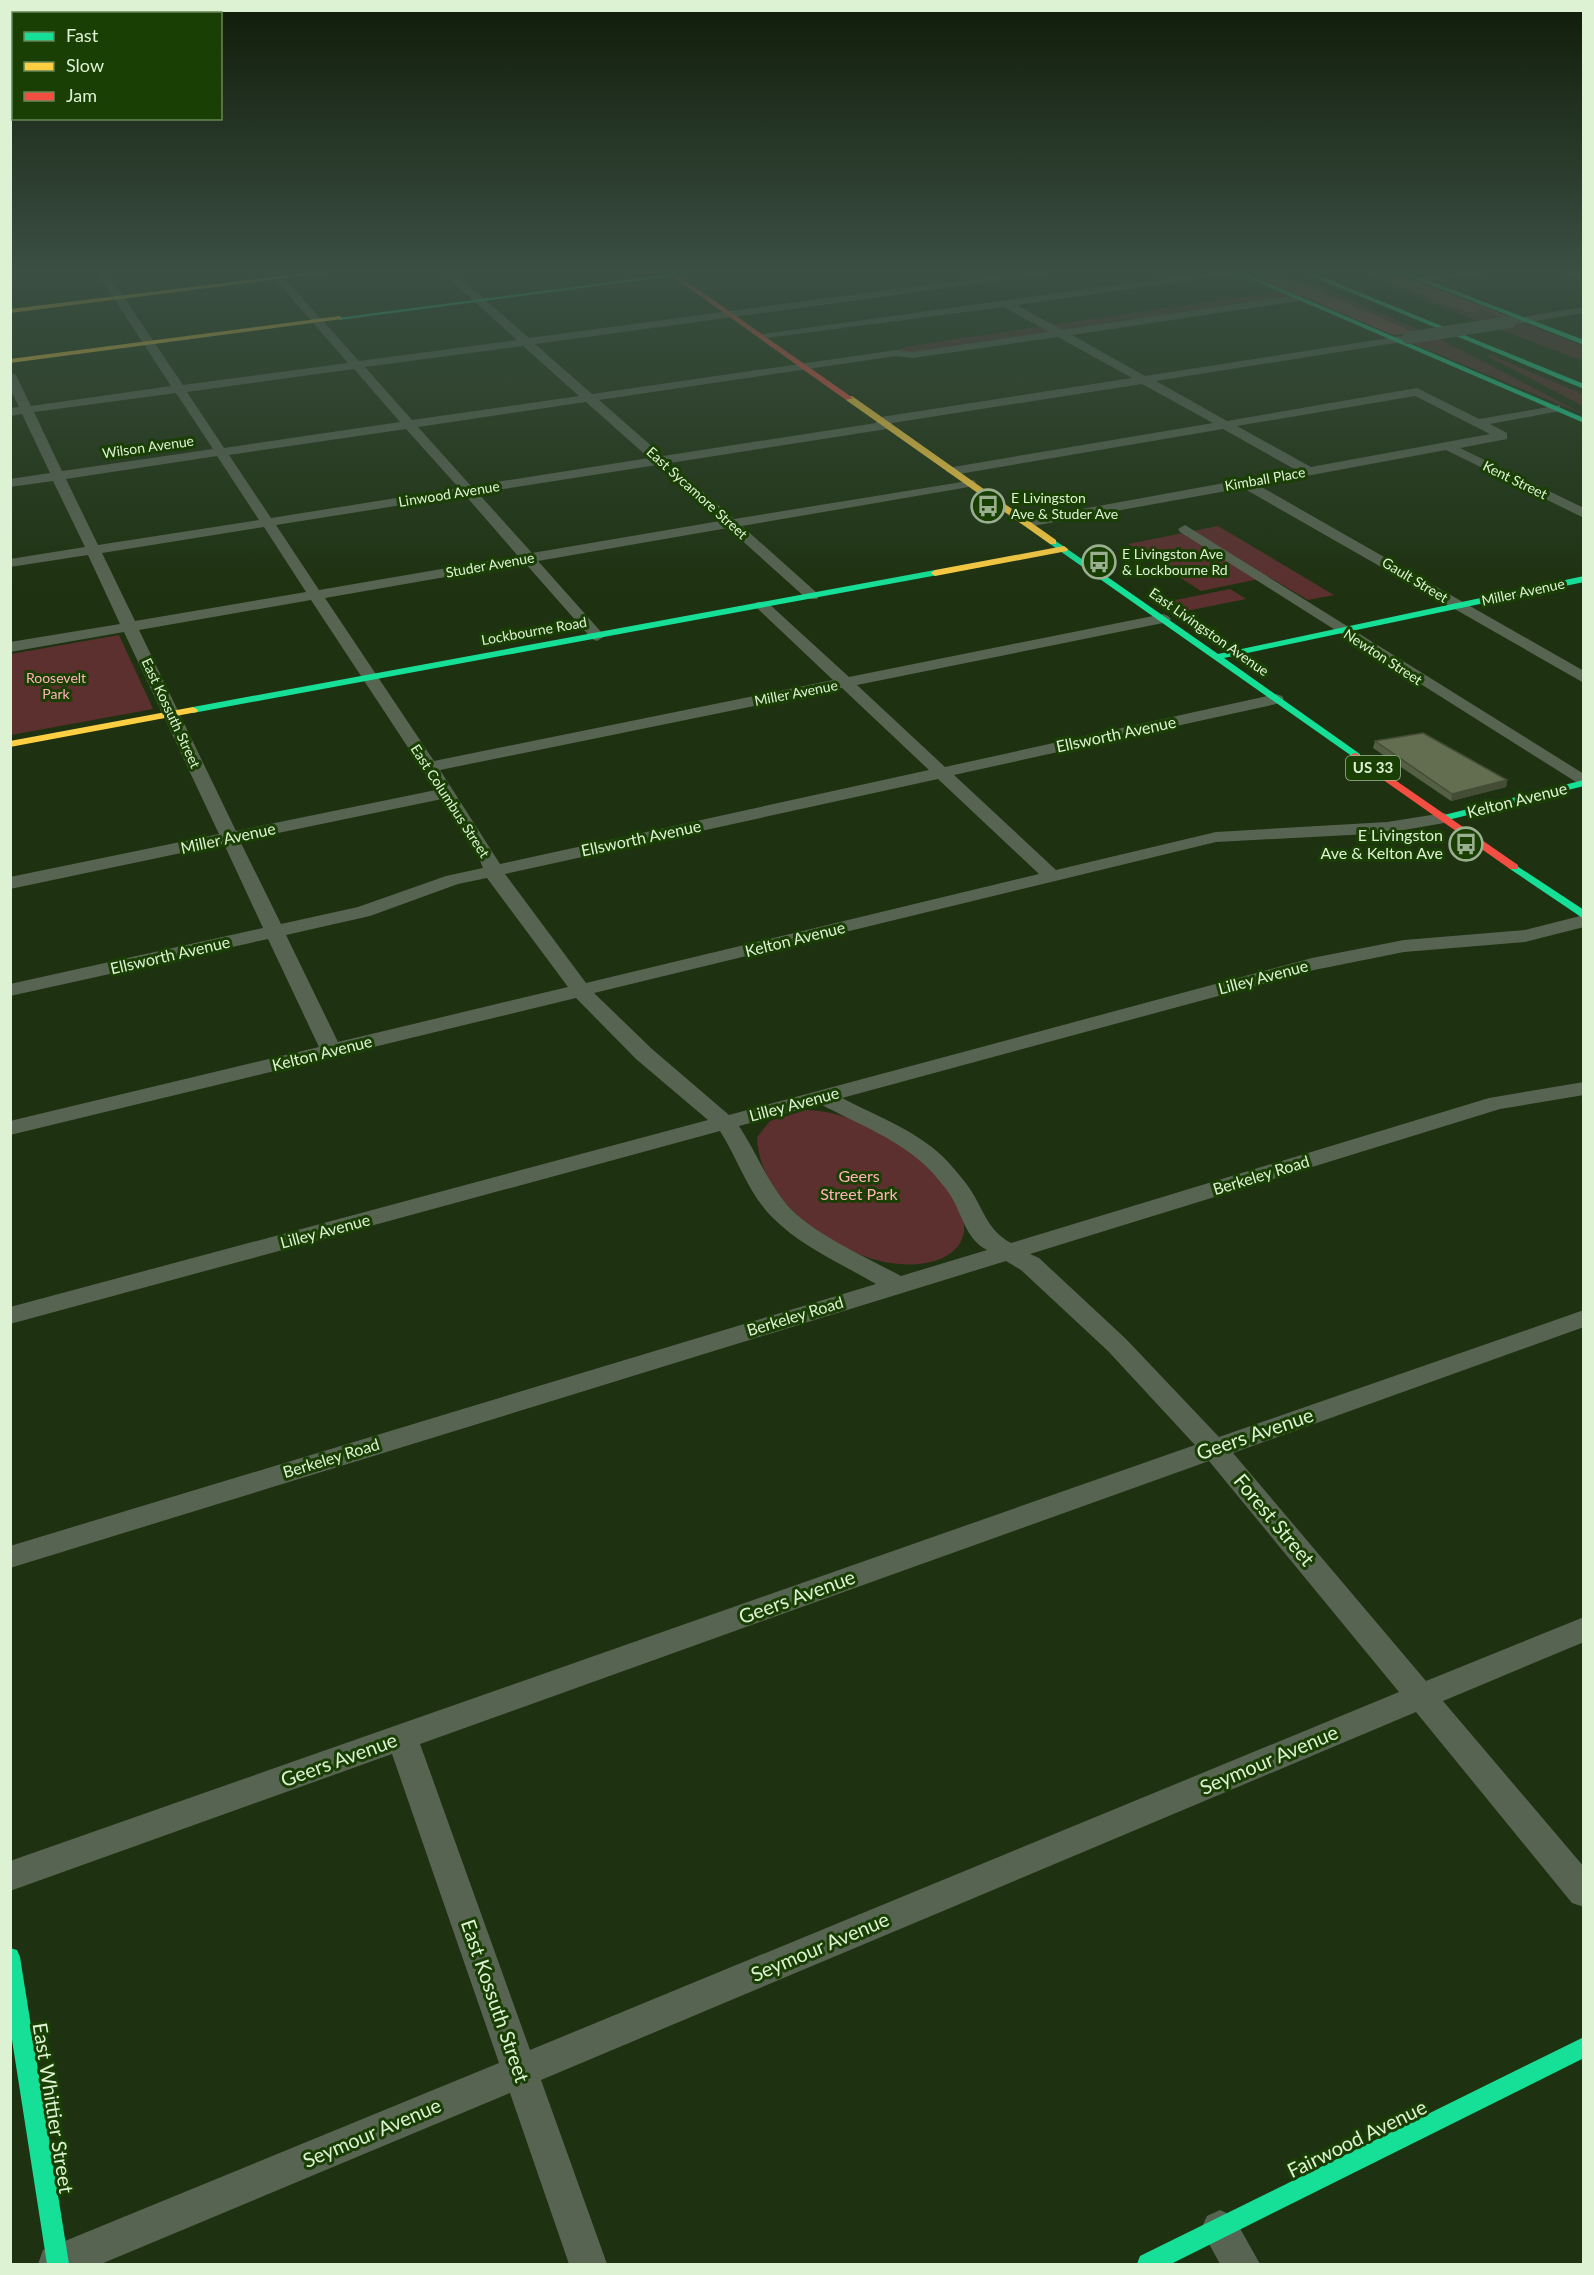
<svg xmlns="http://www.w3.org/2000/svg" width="1594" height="2275" font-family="Lato,sans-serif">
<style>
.green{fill:#5b302f}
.forest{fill:#8b4345}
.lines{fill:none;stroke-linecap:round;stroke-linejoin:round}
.street{fill:#586452;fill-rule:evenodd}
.fast{fill:#16e098;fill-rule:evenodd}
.slow{fill:#ffcf43;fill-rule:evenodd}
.jam{fill:#f24e42;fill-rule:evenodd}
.street-bridge{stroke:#586452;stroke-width:12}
.wall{fill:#545f44}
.shaded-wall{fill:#454d37}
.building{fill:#626e4f;stroke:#454d37;stroke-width:1.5}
.labels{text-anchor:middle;stroke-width:6;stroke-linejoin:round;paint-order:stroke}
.far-street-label{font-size:14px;fill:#dcf2d3;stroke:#1a3f04}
.far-poi-label{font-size:14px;fill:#dcf2d3;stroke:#1a3f04;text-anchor:start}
.far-park-label{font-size:14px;fill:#ffb4b7;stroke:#1a3f04}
.shield{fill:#1a3f04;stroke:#a2bc95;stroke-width:1.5}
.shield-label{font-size:15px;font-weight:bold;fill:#dcf2d3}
.street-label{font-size:16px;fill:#dcf2d3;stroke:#1a3f04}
.poi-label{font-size:16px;fill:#dcf2d3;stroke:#1a3f04;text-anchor:end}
.park-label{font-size:16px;fill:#ffb4b7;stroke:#1a3f04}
.near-street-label{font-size:20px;fill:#dcf2d3;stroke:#1a3f04}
</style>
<rect width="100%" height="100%" fill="#1e3211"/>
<g class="green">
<polygon points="1272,271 1284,271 1440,339 1583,414 1411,343 1424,339"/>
<polygon points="1348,271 1359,271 1467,312 1480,308 1506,319 1504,326 1526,324 1583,346 1583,361"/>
<polygon points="1280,291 1295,298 911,354 897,351 904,347"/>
<polygon points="1490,355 1583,394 1583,406 1487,356"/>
<polygon points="1218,526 1334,595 1308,600 1269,577 1201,591 1128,544"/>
<polygon points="1230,589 1246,599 1176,613 1161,603"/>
<polygon points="119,635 153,709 11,735 11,654"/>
<path d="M 806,1110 C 849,1111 903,1137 931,1168 C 939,1178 952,1188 957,1199 C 983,1252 935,1270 890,1263 C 832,1253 759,1200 757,1137 L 770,1121 Z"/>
</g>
<g class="forest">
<polygon points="1243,271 1272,271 1416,333 1393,335"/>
<polygon points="1359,271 1391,271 1510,317 1506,319 1480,308 1479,312 1467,312"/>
</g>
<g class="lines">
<g class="street">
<path d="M 96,271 L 106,271 L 183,385 L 348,363 L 268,271 L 278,271 L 359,361 L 517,340 L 441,271 L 452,271 L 529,338 L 1029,271 L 1055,271 L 1050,274 L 535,344 L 592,394 L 896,350 L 913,352 L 1049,332 L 1004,307 L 759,339 L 759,335 L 763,334 L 1216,271 L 1242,271 L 1237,274 L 1017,305 L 1062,330 L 1298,295 L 1303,298 L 1298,301 L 1072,335 L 1145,376 L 1408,335 L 1414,338 L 1408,341 L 1156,381 L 1227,421 L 1417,388 L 1479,419 L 1560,405 L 1560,411 L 1490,424 L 1507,433 L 1507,439 L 1460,448 L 1584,508 L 1584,518 L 1446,450 L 1258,485 L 1584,671 L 1584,683 L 1243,488 L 1027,527 L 1020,523 L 1027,519 L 1296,470 L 1223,429 L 953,475 L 946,471 L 953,467 L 1213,423 L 1142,384 L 892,423 L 891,428 L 887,429 L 670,463 L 734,519 L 974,480 L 976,483 L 969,487 L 742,526 L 817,593 L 819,596 L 817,599 L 807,599 L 728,528 L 538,561 L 602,633 L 605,636 L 597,641 L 592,639 L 525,563 L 325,598 L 434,761 L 833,680 L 757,608 L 754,605 L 757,602 L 767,602 L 849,677 L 1163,614 L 1168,616 L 1171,619 L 1168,622 L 857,685 L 945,767 L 1276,694 L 1282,696 L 1284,699 L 1276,704 L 954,775 L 1056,870 L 1216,832 L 1387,822 L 1444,813 L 1453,818 L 1444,823 L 1387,833 L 1216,842 L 594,993 L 652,1049 L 729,1115 L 1312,958 L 1404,940 L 1525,930 L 1584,915 L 1584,927 L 1525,942 L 1404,952 L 1314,970 L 842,1098 C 878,1117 921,1132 949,1163 C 956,1171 964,1180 970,1189 C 984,1210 987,1230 1011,1243 L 1489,1098 L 1584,1082 L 1584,1095 L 1500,1109 L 1030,1254 L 1039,1258 L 1126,1339 L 1219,1437 L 1584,1310 L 1584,1327 L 1233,1453 L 1426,1681 L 1584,1617 L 1584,1642 L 1443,1701 L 1584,1867 L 1584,1907 L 1572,1903 L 1416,1712 L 541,2080 L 607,2264 L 569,2264 L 510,2093 L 101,2264 L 38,2264 L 43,2250 L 499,2063 L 392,1754 L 10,1891 L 10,1861 L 1195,1445 L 1108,1351 L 1021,1270 L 1006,1261 L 10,1568 L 10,1546 L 876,1284 C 842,1264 800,1246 772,1217 C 748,1193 738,1159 720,1131 L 10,1324 L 10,1307 L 708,1120 L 636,1059 L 576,998 L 10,1135 L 10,1121 L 319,1047 L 268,939 L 10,996 L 10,984 L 263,928 L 224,844 L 10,889 L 10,877 L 219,834 L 124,632 L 10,652 L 10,642 L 120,624 L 88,555 L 10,567 L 10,559 L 85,547 L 53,481 L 10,487 L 10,479 L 50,473 L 22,414 L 10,416 L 10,408 L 19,407 L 10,389 L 10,372 L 16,375 L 31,406 L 171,386 ZM 1058,337 L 1132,378 L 881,417 L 877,418 L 876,423 L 663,456 L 599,400 L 896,356 L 913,358 ZM 523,346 L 579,396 L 412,420 L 365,367 ZM 354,369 L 400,422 L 224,448 L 187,392 ZM 176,393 L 213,449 L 62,471 L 34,412 ZM 1415,396 L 1490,434 L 1311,467 L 1237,426 ZM 586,402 L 649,458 L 471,486 L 418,427 ZM 406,429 L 459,488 L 271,518 L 229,455 ZM 217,456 L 259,520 L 98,545 L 66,479 ZM 657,465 L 720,521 L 532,553 L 478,493 ZM 465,495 L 518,556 L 319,590 L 276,525 ZM 264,527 L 306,592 L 135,621 L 102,553 ZM 311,600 L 436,790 L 236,831 L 139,630 ZM 842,688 L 929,770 L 500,864 L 440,770 ZM 938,779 L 1039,874 L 586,983 L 505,874 ZM 442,799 L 477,853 L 483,868 L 446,876 L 358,907 L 281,924 L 240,841 ZM 487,878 L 568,987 L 338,1042 L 286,935 L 370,916 L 458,884 ZM 820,1104 C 858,1124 901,1140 931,1171 C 937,1178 944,1186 949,1193 C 962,1212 965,1239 987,1250 L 901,1276 C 868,1258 811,1233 787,1205 C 767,1181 756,1152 739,1126 ZM 1209,1461 L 1399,1692 L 530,2050 L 420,1744 Z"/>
<polygon points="1463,271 1487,271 1482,274 1421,283 1416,280"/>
<polygon points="1558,271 1573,271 1584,274 1584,281"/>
<polygon points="1584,307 1584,313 1510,325 1504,322 1510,319"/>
<polygon points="1185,525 1584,774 1584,787 1180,532 1178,529"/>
<polygon points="1220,2210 1233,2216 1260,2264 1220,2264 1201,2229 1207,2216"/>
</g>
<g class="fast">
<polygon points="695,271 711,271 340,320 337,318"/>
<polygon points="1232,271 1240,271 1584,418 1584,423"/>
<polygon points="1299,271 1307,271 1584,384 1584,389"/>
<polygon points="1395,271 1403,271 1584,340 1584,345"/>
<polygon points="1053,539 1218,654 1584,576 1584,582 1224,658 1360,754 1360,758 1356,759 1050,544 1049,542"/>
<polygon points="935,570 939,573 938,575 193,713 188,710 193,707"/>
<polygon points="1584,780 1584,786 1444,821 1439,818 1440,816"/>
<polygon points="1514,864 1584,910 1584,919 1510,869 1508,867"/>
<polygon points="10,1948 17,1950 20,1957 69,2264 47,2264 10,2027"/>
<polygon points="1584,2037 1584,2058 1171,2264 1137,2264 1140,2256"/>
</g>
<g class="slow">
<polygon points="324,271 340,271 10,313 10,309"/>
<polygon points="340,316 342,319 10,363 10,359"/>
<polygon points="846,396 852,396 1056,540 1056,544 1050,544 846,400"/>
<polygon points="1064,546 1068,549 1067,551 935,576 931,573 935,570"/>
<polygon points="193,707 198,710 197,712 10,747 10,741"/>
</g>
<g class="jam">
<polygon points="665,271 672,271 853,398 846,400"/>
<polygon points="1356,753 1518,865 1518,869 1510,869 1352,758 1352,754"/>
</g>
<polyline class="street-bridge" points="1408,338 1510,322"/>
</g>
<polygon class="wall" points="1375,741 1507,780 1506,787 1451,801 1373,748"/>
<polygon class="shaded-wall" points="1507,780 1506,787 1451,801 1452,794"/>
<polygon class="building" points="1423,733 1507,780 1452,794 1375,741"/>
<linearGradient id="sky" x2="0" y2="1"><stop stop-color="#101c09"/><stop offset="0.46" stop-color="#3b4f43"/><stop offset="1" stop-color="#3b4f43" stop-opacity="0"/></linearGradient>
<rect width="1594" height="589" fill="url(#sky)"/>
<defs>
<symbol id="bus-ring" viewBox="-11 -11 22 22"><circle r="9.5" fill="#1a3f04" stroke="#9aaf8f" stroke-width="1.5"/><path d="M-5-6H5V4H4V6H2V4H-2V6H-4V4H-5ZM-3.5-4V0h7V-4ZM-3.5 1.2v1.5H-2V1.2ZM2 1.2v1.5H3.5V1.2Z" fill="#9aaf8f"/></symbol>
</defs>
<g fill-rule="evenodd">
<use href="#bus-ring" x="969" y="487" width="38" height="38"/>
<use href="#bus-ring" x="1080" y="543" width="38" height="38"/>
<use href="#bus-ring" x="1447" y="825" width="38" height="38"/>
</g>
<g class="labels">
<g class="far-street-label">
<text transform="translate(148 447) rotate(-8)" y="5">Wilson Avenue</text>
<text transform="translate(1265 479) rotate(-10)" y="5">Kimball Place</text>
<text transform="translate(1515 480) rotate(26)" y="5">Kent Street</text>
<text transform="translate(697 493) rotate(42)" y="5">East Sycamore Street</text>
<text transform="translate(449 494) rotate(-9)" y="5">Linwood Avenue</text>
<text transform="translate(490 565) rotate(-10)" y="5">Studer Avenue</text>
<text transform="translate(1415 580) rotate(31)" y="5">Gault Street</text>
<text transform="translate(1523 592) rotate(-12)" y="5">Miller Avenue</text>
<text transform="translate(534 631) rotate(-10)" y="5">Lockbourne Road</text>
<text transform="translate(1209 632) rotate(35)" y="5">East Livingston Avenue</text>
<text transform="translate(1383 657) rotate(33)" y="5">Newton Street</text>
<text transform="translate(796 693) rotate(-11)" y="5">Miller Avenue</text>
<text transform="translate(171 713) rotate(65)" y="5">East Kossuth Street</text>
<text transform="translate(450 801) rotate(57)" y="5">East Columbus Street</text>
</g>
<g class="far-poi-label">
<text x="1011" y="503">E Livingston<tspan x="1011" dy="16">Ave &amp; Studer Ave</tspan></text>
<text x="1122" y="559">E Livingston Ave<tspan x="1122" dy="16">&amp; Lockbourne Rd</tspan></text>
</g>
<g class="far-park-label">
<text x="56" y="683">Roosevelt<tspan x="56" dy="16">Park</tspan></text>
</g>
<rect class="shield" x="1346" y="756" width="54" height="24" rx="4.5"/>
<g class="shield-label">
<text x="1373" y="773">US 33</text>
</g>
<g class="street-label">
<text transform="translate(1116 734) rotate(-12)" y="6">Ellsworth Avenue</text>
<text transform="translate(1517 800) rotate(-14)" y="6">Kelton Avenue</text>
<text transform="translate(228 838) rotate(-12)" y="6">Miller Avenue</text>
<text transform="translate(641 838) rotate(-12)" y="6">Ellsworth Avenue</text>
<text transform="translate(795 939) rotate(-14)" y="6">Kelton Avenue</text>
<text transform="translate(170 955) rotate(-13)" y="6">Ellsworth Avenue</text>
<text transform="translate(1263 977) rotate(-15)" y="6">Lilley Avenue</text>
<text transform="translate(322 1053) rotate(-14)" y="6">Kelton Avenue</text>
<text transform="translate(794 1104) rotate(-15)" y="6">Lilley Avenue</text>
<text transform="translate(1261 1175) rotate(-17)" y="6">Berkeley Road</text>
<text transform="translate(325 1231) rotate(-15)" y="6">Lilley Avenue</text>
<text transform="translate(795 1316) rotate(-17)" y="6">Berkeley Road</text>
<text transform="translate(331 1458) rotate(-17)" y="6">Berkeley Road</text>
</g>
<g class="poi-label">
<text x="1443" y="841">E Livingston<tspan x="1443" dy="18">Ave &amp; Kelton Ave</tspan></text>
</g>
<g class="park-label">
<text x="859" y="1182">Geers<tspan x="859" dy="18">Street Park</tspan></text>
</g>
<g class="near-street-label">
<text transform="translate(1255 1434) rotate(-19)" y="7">Geers Avenue</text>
<text transform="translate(1274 1520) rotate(50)" y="7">Forest Street</text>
<text transform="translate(797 1597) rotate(-20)" y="7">Geers Avenue</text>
<text transform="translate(339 1760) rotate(-20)" y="7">Geers Avenue</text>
<text transform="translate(1269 1760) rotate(-23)" y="7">Seymour Avenue</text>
<text transform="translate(820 1947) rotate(-23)" y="7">Seymour Avenue</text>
<text transform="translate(495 2001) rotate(71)" y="7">East Kossuth Street</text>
<text transform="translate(53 2108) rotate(81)" y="7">East Whittier Street</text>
<text transform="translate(372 2133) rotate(-23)" y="7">Seymour Avenue</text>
<text transform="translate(1357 2139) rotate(-26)" y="7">Fairwood Avenue</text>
</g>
</g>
<rect width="1594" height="2275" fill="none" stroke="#dcf2d3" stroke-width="24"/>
<rect x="12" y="12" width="210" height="108" fill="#1a3f04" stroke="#688757" stroke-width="1.5"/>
<rect x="24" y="32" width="30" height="9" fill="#16e098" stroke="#688757" stroke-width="1.5"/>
<text x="66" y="42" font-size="18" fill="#dcf2d3">Fast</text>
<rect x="24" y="62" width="30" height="9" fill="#ffcf43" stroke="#688757" stroke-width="1.5"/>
<text x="66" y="72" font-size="18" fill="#dcf2d3">Slow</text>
<rect x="24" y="92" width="30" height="9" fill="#f24e42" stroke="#688757" stroke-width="1.5"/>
<text x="66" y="102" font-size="18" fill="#dcf2d3">Jam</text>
</svg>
